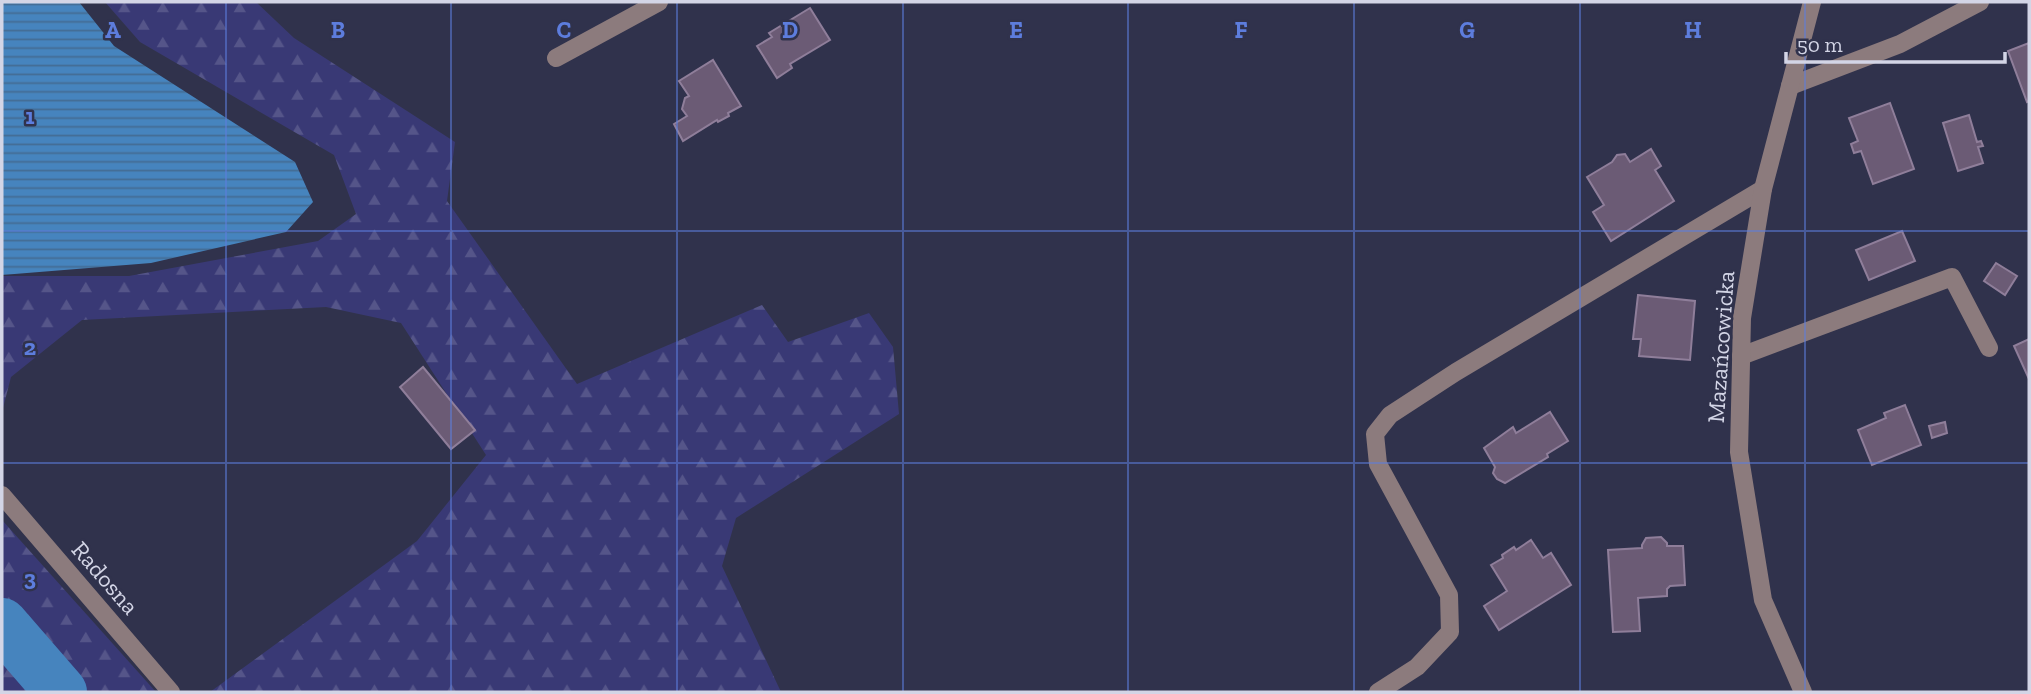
<svg xmlns="http://www.w3.org/2000/svg" width="2031" height="694" font-family="'Zilla Slab',serif">
<style>
.forest{fill:url(#forest-firs)}
.water{fill:url(#water-rules)}
.lines{fill:none;stroke-linecap:round;stroke-linejoin:round}
.river{stroke:#4684be;stroke-width:52}
.building{fill:#6b5b75;stroke:#8f7e9a;stroke-width:2}
.minor{stroke:#8c7b7d;stroke-width:18}
.grid{fill:none;stroke:#5d7ddd;stroke-width:2;stroke-opacity:0.55}
.labels{text-anchor:middle;stroke-width:5;stroke-linejoin:round;paint-order:stroke}
.street-label{font-size:24px;fill:#d3d5e6;stroke:#30324c}
.grid-label{font-size:23px;text-anchor:middle;font-weight:bold;fill:#5d7ddd;stroke:#30324c;stroke-width:5;stroke-linejoin:round;paint-order:stroke}
</style>
<defs>
<pattern id="forest-firs" width="22" height="20" patternUnits="userSpaceOnUse" patternTransform="scale(1.75)"><rect width="22" height="20" fill="#393975"/><path d="M5 1l3.5 6h-7zM16 11l3.5 6h-7z" fill="#555589"/></pattern>
<pattern id="water-rules" width="6" height="5" patternUnits="userSpaceOnUse" patternTransform="scale(1.75)"><rect width="6" height="5" fill="#4684be"/><path d="M0 2.5h6" fill="none" stroke="#446c94"/></pattern>
</defs>
<rect width="100%" height="100%" fill="#30324c"/>
<g class="forest">
<polygon points="105,2 256,2 294,38 455,142 447,201 577,384 762,305 788,342 869,313 893,347 899,414 736,518 722,566 781,692 210,692 417,541 486,455 401,323 326,307 82,320 11,377 2,412 2,276 129,276 318,241 356,214 334,155 140,42"/>
<polygon points="2,520 156,692 2,692"/>
</g>
<polygon class="water" points="2,2 79,2 114,46 295,162 313,202 286,232 151,263 2,275"/>
<g class="lines">
<polyline class="river" points="2,624 61,692"/>
</g>
<g class="building">
<polygon points="810,8 830,40 790,64 792,68 777,78 757,46 772,37 769,33"/>
<polygon points="2029,43 2029,101 2027,102 2008,51"/>
<polygon points="713,60 741,106 728,113 729,116 718,122 717,120 683,141 674,124 687,116 682,109 685,98 689,96 679,81"/>
<polygon points="1890,103 1914,169 1873,184 1861,151 1854,153 1851,144 1858,141 1849,118"/>
<polygon points="1969,115 1977,142 1981,141 1983,146 1978,147 1983,163 1958,171 1943,123"/>
<polygon points="1651,149 1661,166 1655,170 1674,201 1611,241 1593,212 1604,205 1587,177 1612,162 1617,155 1625,154 1630,162"/>
<polygon points="1902,231 1915,261 1869,280 1856,250"/>
<polygon points="1996,263 2017,276 2005,295 1984,281"/>
<polygon points="1638,295 1695,301 1690,360 1639,356 1641,339 1633,339"/>
<polygon points="2029,339 2029,379 2014,346"/>
<polygon points="423,367 475,430 451,449 400,387"/>
<polygon points="1905,405 1921,445 1872,465 1858,430 1886,418 1884,413"/>
<polygon points="1550,412 1568,441 1547,454 1548,457 1505,483 1497,479 1493,473 1495,467 1484,448 1513,427 1516,433"/>
<polygon points="1945,422 1947,433 1932,438 1929,426"/>
<polygon points="1661,537 1667,543 1667,546 1683,546 1685,585 1670,586 1667,589 1667,596 1638,598 1640,631 1613,632 1608,550 1642,548 1642,545 1646,538"/>
<polygon points="1531,540 1543,558 1551,553 1571,585 1499,630 1484,606 1507,591 1491,565 1503,558 1502,555 1514,547 1516,550"/>
</g>
<g class="lines">
<g class="minor">
<polyline points="556,58 659,2"/>
<polyline points="1790,86 1900,44 1980,2"/>
<polyline points="1741,356 1952,277 1989,348"/>
<polyline points="2,495 171,692"/>
<polyline points="1378,692 1417,667 1450,632 1449,595 1378,464 1375,434 1390,415 1456,372 1763,189"/>
<polyline points="1803,692 1763,600 1739,452 1742,318 1763,189 1812,2"/>
</g>
</g>
<path class="grid" d="M 226,2 L 226,692M 451,2 L 451,692M 677,2 L 677,692M 903,2 L 903,692M 1128,2 L 1128,692M 1354,2 L 1354,692M 1580,2 L 1580,692M 1805,2 L 1805,692M 2,231 L 2029,231M 2,463 L 2029,463"/>
<g class="labels">
<g class="street-label">
<text transform="translate(1721 347) rotate(-86)" y="8">Mazańcowicka</text>
<text transform="translate(105 578) rotate(49)" y="8">Radosna</text>
</g>
</g>
<g class="grid-label">
<text x="113" y="38">A</text>
<text x="338" y="38">B</text>
<text x="564" y="38">C</text>
<text x="790" y="38">D</text>
<text x="1016" y="38">E</text>
<text x="1241" y="38">F</text>
<text x="1467" y="38">G</text>
<text x="1693" y="38">H</text>
<text x="30" y="124">1</text>
<text x="30" y="355">2</text>
<text x="30" y="586">3</text>
</g>
<rect width="2031" height="694" fill="none" stroke="#d3d5e6" stroke-width="7"/>
<path d="M1786 52v10h219v-10" fill="none" stroke="#d3d5e6" stroke-width="3.5"/>
<text x="1797" y="52" font-size="21" fill="#d3d5e6" stroke="#30324c" stroke-width="5" paint-order="stroke">50 m</text>
</svg>
